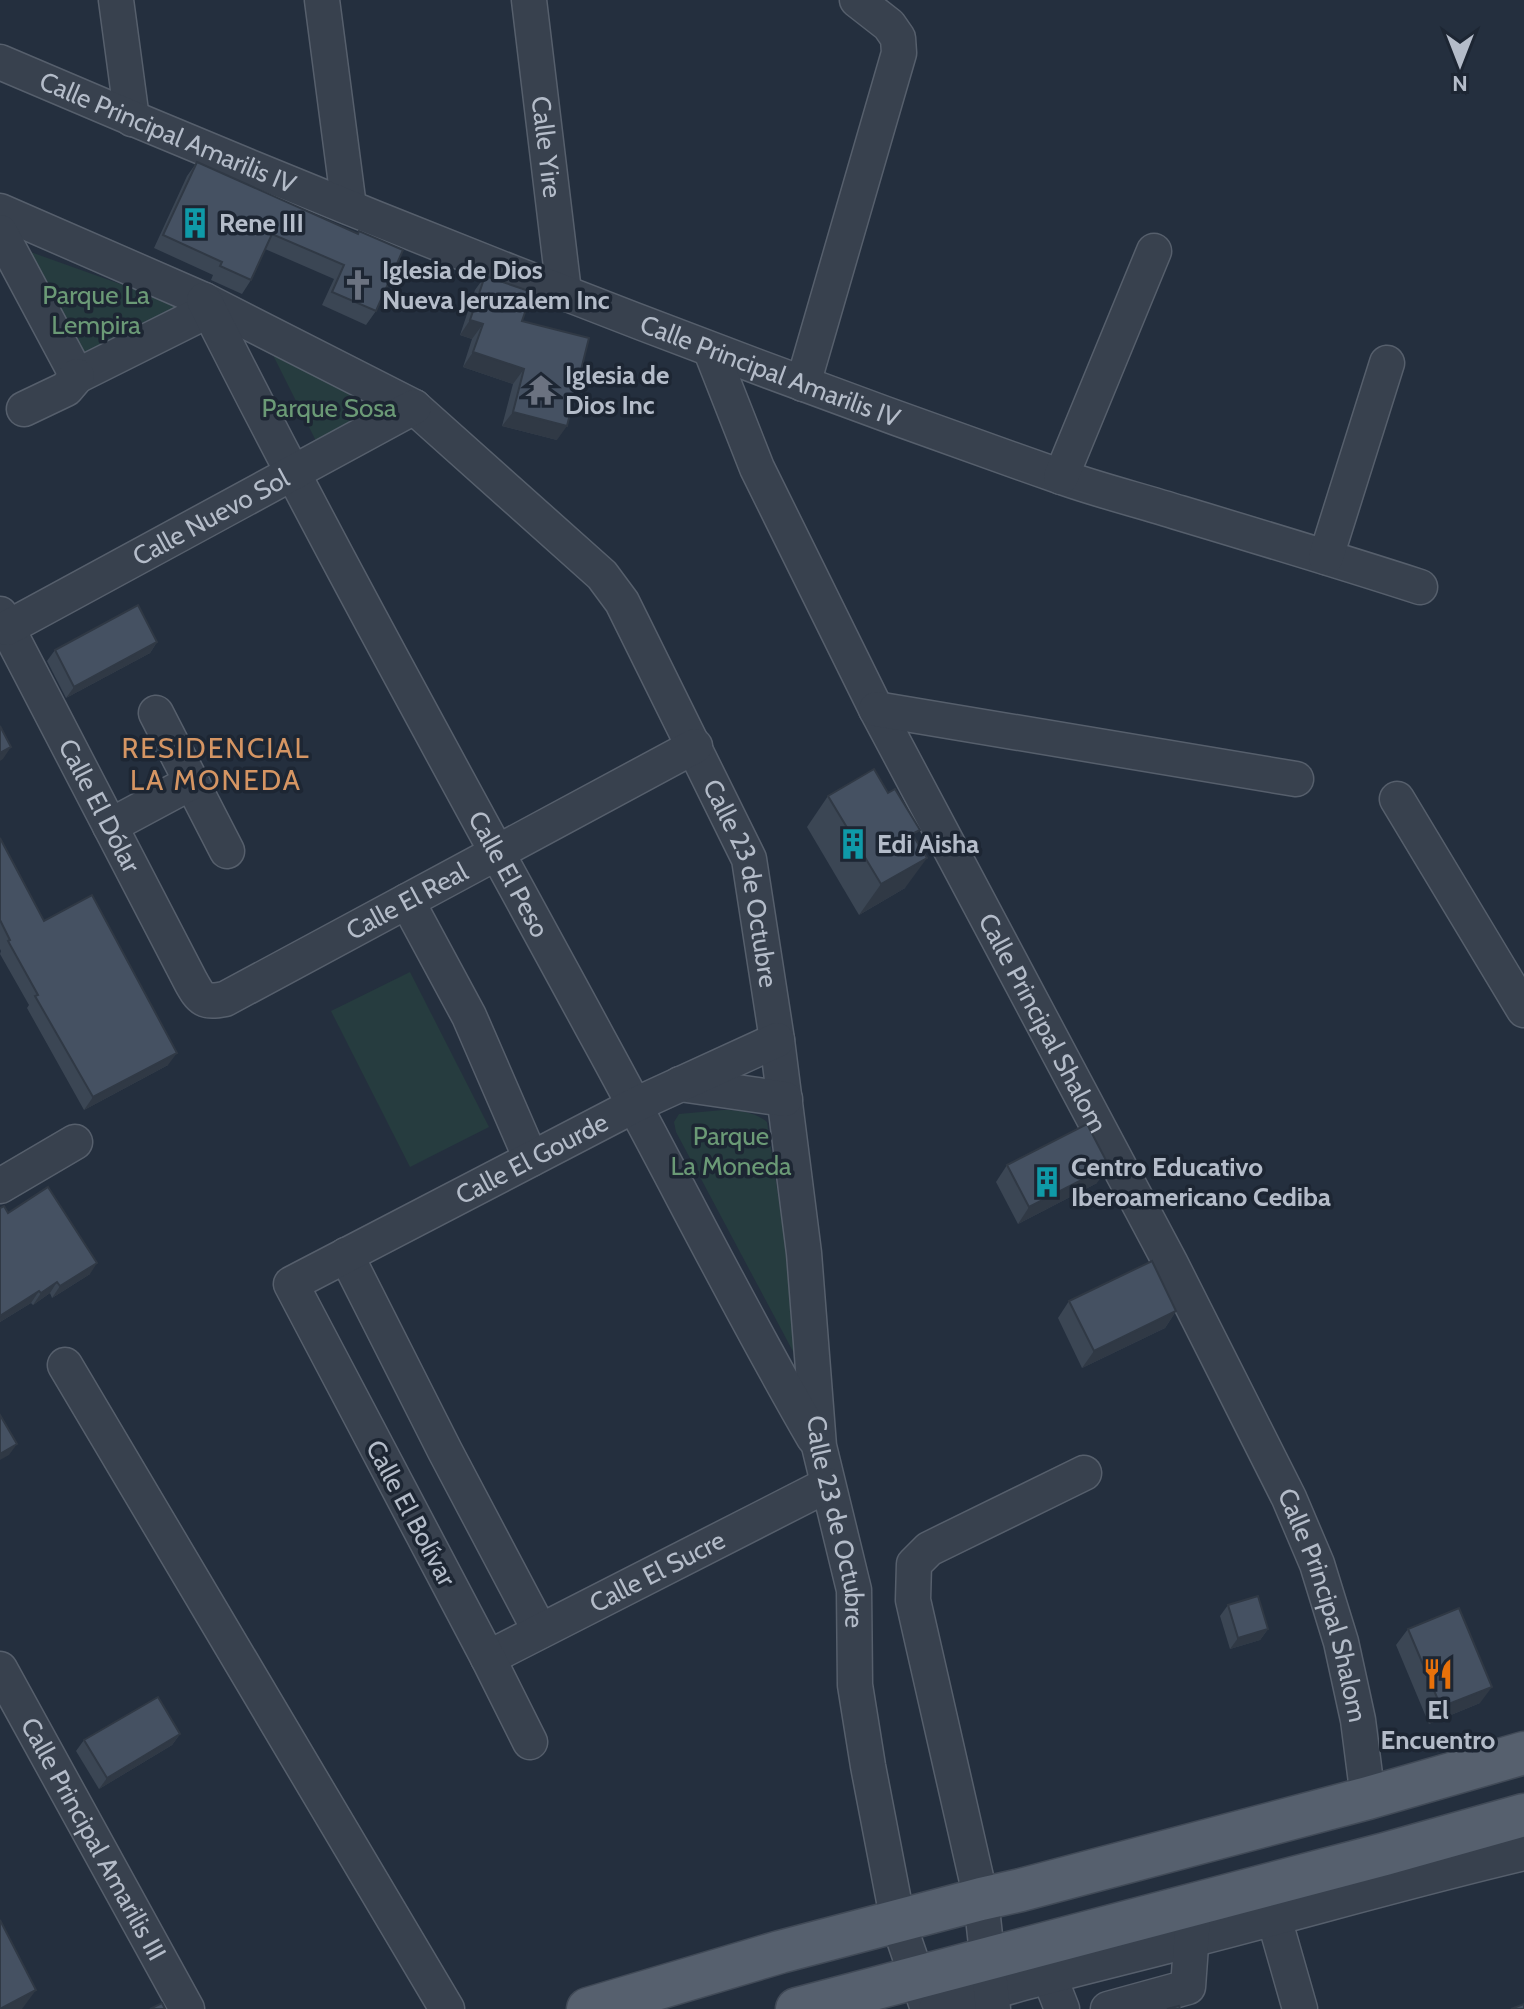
<svg xmlns="http://www.w3.org/2000/svg" width="1524" height="2009" font-family="Cabin,sans-serif">
<style>
.green{fill:#263c3f}
.lines{fill:none;stroke-linecap:round;stroke-linejoin:round}
.minor-casing{stroke:#565f6c;stroke-width:37}
.major-casing{stroke:#414a57;stroke-width:45}
.minor{stroke:#38414e;stroke-width:34}
.major{stroke:#56606e;stroke-width:42}
.wall{fill:#3b4654}
.shaded-wall{fill:#303945}
.building{fill:#455162;stroke:#303945;stroke-width:2}
.labels{text-anchor:middle;stroke-width:7;stroke-linejoin:round;paint-order:stroke}
.street-label{font-size:26px;fill:#b4bcc9;stroke:#1d2633}
.poi-label{font-size:26px;font-weight:bold;fill:#b4bcc9;stroke:#1d2633;text-anchor:start}
.park-label{font-size:26px;fill:#6b9a76;stroke:#1d2633}
.neighbourhood-label{font-size:28px;letter-spacing:2px;fill:#d59563;stroke:#1d2633}
</style>
<rect width="100%" height="100%" fill="#242f3e"/>
<g class="green">
<polygon points="25,250 179,305 83,354"/>
<polygon points="269,347 391,408 317,443"/>
<polygon points="410,972 489,1127 410,1167 331,1011"/>
<path d="M 723,1110 C 740,1110 754,1112 767,1122 L 805,1374 L 676,1132 L 674,1122 L 679,1114 Z"/>
</g>
<g class="lines">
<defs>
<g id="minor">
<polyline points="116,0 132,119"/>
<polyline points="322,0 349,207"/>
<path id="s1" d="M 529,0 L 564,292"/>
<path id="s2" d="M 0,62 C 347,211 700,350 1056,475 C 1097,490 1139,500 1180,513 C 1260,537 1340,561 1420,587"/>
<path id="s3" d="M 0,211 L 204,300 L 414,407 L 602,575 L 622,602 L 749,859 L 777,1040 L 804,1253 L 819,1446 L 854,1590 L 855,1685 L 868,1766 L 898,1922 L 928,2009"/>
<polyline points="0,232 77,376 209,310"/>
<path id="s4" d="M 204,300 C 329,549 465,793 598,1038 C 671,1171 738,1307 814,1438"/>
<path id="s5" d="M 711,351 L 757,468 L 876,709 L 1171,1264 L 1289,1498 L 1317,1564 L 1341,1642 L 1358,1720 L 1368,1798"/>
<polyline points="803,384 899,53 898,38 889,25 857,0"/>
<polyline points="24,409 66,389 77,376"/>
<polyline points="1061,477 1154,251"/>
<polyline points="1326,557 1387,363"/>
<path id="s6" d="M 0,614 L 191,982 C 201,1000 204,1003 225,999 L 695,746"/>
<path id="s7" d="M 7,628 L 414,407"/>
<polyline points="876,709 1296,779"/>
<polyline points="156,713 227,851"/>
<polyline points="1397,799 1524,1010"/>
<polyline points="110,826 192,782"/>
<polyline points="407,901 469,1016 531,1159"/>
<polyline points="680,1084 785,1099"/>
<polyline points="0,1186 75,1142"/>
<polyline points="346,1255 445,1451 540,1631"/>
<polyline points="65,1365 447,2009"/>
<path id="s8" d="M 488,1658 L 827,1485"/>
<path id="s9" d="M 0,1669 L 187,2009"/>
<path id="s10" d="M 530,1742 L 488,1658 L 291,1284 L 635,1105 L 777,1040"/>
<polyline points="1274,1918 1300,2009"/>
<polyline points="1041,1955 1062,2009"/>
<path d="M 936,2009 C 1021,1981 1107,1962 1194,1939 C 1304,1911 1413,1879 1524,1853"/>
<polyline points="993,2009 981,1899 913,1600 914,1564 929,1549 1084,1473"/>
<polyline points="1108,2009 1188,1987 1193,1918"/>
</g>
<g id="major">
<polyline points="588,2009 780,1952 981,1899 1021,1890 1368,1798 1524,1753"/>
<polyline points="797,2009 1385,1854 1524,1815"/>
</g>
</defs>
<use href="#minor" class="minor-casing"/>
<use href="#major" class="major-casing"/>
<use href="#minor" class="minor"/>
<use href="#major" class="major"/>
</g>
<g class="wall">
<polygon points="197,162 357,234 376,311 366,325 322,305 334,279 265,249 251,280 242,294 211,280 213,275 154,248 187,176"/>
<polygon points="485,276 522,321 557,440 502,426 513,384 463,367 472,339 460,335 475,290"/>
<polygon points="157,642 150,653 66,698 47,661 55,650"/>
<polygon points="828,796 914,837 905,888 859,915 807,827"/>
<polygon points="0,838 44,921 168,1065 84,1110 27,1008 29,1005 0,954 1,951 0,949"/>
<polygon points="1007,1165 1097,1183 1018,1224 996,1182"/>
<polygon points="0,1208 8,1213 90,1274 52,1298 50,1293 33,1305 31,1303 0,1322"/>
<polygon points="1069,1301 1176,1311 1165,1328 1082,1368 1058,1318"/>
<polygon points="1228,1605 1268,1629 1260,1640 1230,1649 1220,1616"/>
<polygon points="1408,1629 1480,1703 1429,1724 1396,1645"/>
<polygon points="180,1734 172,1745 99,1789 76,1751 84,1740"/>
</g>
<g class="shaded-wall">
<polygon points="470,320 483,324 472,339 460,335"/>
<polygon points="473,352 524,369 513,384 463,367"/>
<polygon points="513,412 567,426 557,440 502,426"/>
<polygon points="157,642 150,653 66,698 74,687"/>
<polygon points="11,747 3,759 0,761 0,753"/>
<polygon points="927,858 905,888 859,915 881,884"/>
<polygon points="177,1053 168,1065 84,1110 93,1097"/>
<polygon points="1109,1166 1097,1183 1018,1224 1029,1207"/>
<polygon points="97,1263 90,1274 52,1298 60,1286"/>
<polygon points="57,1282 50,1293 33,1305 41,1293"/>
<polygon points="39,1291 31,1303 0,1322 0,1316"/>
<polygon points="1176,1311 1165,1328 1082,1368 1094,1351"/>
<polygon points="17,1444 9,1455 0,1460 0,1454"/>
<polygon points="1268,1629 1260,1640 1230,1649 1238,1638"/>
<polygon points="1492,1687 1480,1703 1429,1724 1441,1707"/>
<polygon points="180,1734 172,1745 99,1789 107,1778"/>
<polygon points="36,1990 22,2009 0,2009"/>
</g>
<g class="building">
<polygon points="197,162 358,234 359,231 403,250 376,311 332,292 344,265 272,234 251,280 220,266 222,262 163,235"/>
<polygon points="485,276 532,292 522,321 589,338 567,426 513,412 524,369 473,352 483,324 470,320"/>
<polygon points="138,605 157,642 74,687 55,650"/>
<polygon points="0,726 11,747 0,753"/>
<polygon points="874,769 888,793 895,789 920,830 912,834 927,858 881,884 828,796"/>
<polygon points="0,838 44,921 92,895 177,1053 93,1097 35,996 38,995 8,941 10,940 0,920"/>
<polygon points="1087,1124 1109,1166 1029,1207 1007,1165"/>
<polygon points="48,1187 97,1263 60,1286 57,1282 41,1293 39,1291 0,1316 0,1208 4,1206 8,1213"/>
<polygon points="1152,1261 1176,1311 1094,1351 1069,1301"/>
<polygon points="0,1415 17,1444 0,1454"/>
<polygon points="1258,1596 1268,1629 1238,1638 1228,1605"/>
<polygon points="1459,1608 1492,1687 1441,1707 1408,1629"/>
<polygon points="158,1697 180,1734 107,1778 84,1740"/>
<polygon points="0,1920 36,1990 0,2009"/>
<polygon points="162,2003 165,2009 150,2009"/>
<polygon points="1524,2004 1524,2009 1511,2009"/>
<polygon points="1179,2006 1180,2009 1167,2009"/>
</g>
<defs>
<symbol id="building-bare" viewBox="-9 -9 18 18"><path d="M-4-6H4V6H1V3H-1V6H-4ZM-2.5-4.3h1.7v1.8h-1.7ZM.8-4.3h1.7v1.8H.8ZM-2.5-1h1.7V.8h-1.7ZM.8-1h1.7V.8H.8Z" fill="#0f9aa8" stroke="#1d2633" stroke-width="2.5" paint-order="stroke"/></symbol>
<symbol id="church-bare" viewBox="-9 -9 18 18"><path d="M-1.2-6h2.4v3.5h3.3v2.4h-3.3V6h-2.4V-.1h-3.3v-2.4h3.3Z" fill="#6b7280" stroke="#1d2633" stroke-width="2.5" paint-order="stroke"/></symbol>
<symbol id="temple-bare" viewBox="-9 -9 18 18"><path d="M0-6L5-2H3V0L6.5 2.5H4V6H1.5V3h-3V6H-4V2.5H-6.5L-3 0V-2H-5Z" fill="#6b7280" stroke="#1d2633" stroke-width="2.5" paint-order="stroke"/></symbol>
<symbol id="restaurant-bare" viewBox="-9 -9 18 18"><path d="M-5-6h1v4h1v-4h1v4h1v-4h1v5L-1.5 .5V6h-2V.5L-5-1ZM5-6V6H3V1.5H1.5Q1.5-4 5-6Z" fill="#e8710a" stroke="#1d2633" stroke-width="2.5" paint-order="stroke"/></symbol>
</defs>
<g fill-rule="evenodd">
<use href="#building-bare" x="173" y="201" width="44" height="44"/>
<use href="#church-bare" x="336" y="263" width="44" height="44"/>
<use href="#temple-bare" x="519" y="368" width="44" height="44"/>
<use href="#building-bare" x="831" y="822" width="44" height="44"/>
<use href="#building-bare" x="1025" y="1160" width="44" height="44"/>
<use href="#restaurant-bare" x="1416" y="1652" width="44" height="44"/>
</g>
<g class="labels">
<g class="street-label">
<text dy="9" stroke="none"><textPath href="#s2" startOffset="182">Calle Principal Amarilis IV</textPath></text>
<text dy="9" stroke="none"><textPath href="#s1" startOffset="148">Calle Yire</textPath></text>
<text dy="9" stroke="none"><textPath href="#s2" startOffset="830">Calle Principal Amarilis IV</textPath></text>
<text dy="9" stroke="none"><textPath href="#s7" startOffset="232">Calle Nuevo Sol</textPath></text>
<text dy="9" stroke="none"><textPath href="#s6" startOffset="216">Calle El Dólar</textPath></text>
<text dy="9" stroke="none"><textPath href="#s4" startOffset="650">Calle El Peso</textPath></text>
<text dy="9" stroke="none"><textPath href="#s3" startOffset="1052">Calle 23 de Octubre</textPath></text>
<text dy="9" stroke="none"><textPath href="#s6" startOffset="664">Calle El Real</textPath></text>
<text dy="9" stroke="none"><textPath href="#s5" startOffset="750">Calle Principal Shalom</textPath></text>
<text dy="9" stroke="none"><textPath href="#s10" startOffset="788">Calle El Gourde</textPath></text>
<text transform="translate(411 1513) rotate(62)" y="9">Calle El Bolívar</text>
<text dy="9" stroke="none"><textPath href="#s3" startOffset="1700">Calle 23 de Octubre</textPath></text>
<text dy="9" stroke="none"><textPath href="#s8" startOffset="190">Calle El Sucre</textPath></text>
<text dy="9" stroke="none"><textPath href="#s5" startOffset="1398">Calle Principal Shalom</textPath></text>
<text dy="9" stroke="none"><textPath href="#s9" startOffset="194">Calle Principal Amarilis III</textPath></text>
</g>
<g class="poi-label">
<text x="219" y="232">Rene III</text>
<text x="382" y="279">Iglesia de Dios<tspan x="382" dy="30">Nueva Jeruzalem Inc</tspan></text>
<text x="565" y="384">Iglesia de<tspan x="565" dy="30">Dios Inc</tspan></text>
<text x="877" y="853">Edi Aisha</text>
<text x="1071" y="1176">Centro Educativo<tspan x="1071" dy="30">Iberoamericano Cediba</tspan></text>
<text x="1438" y="1719" text-anchor="middle">El<tspan x="1438" dy="30">Encuentro</tspan></text>
</g>
<g class="park-label">
<text x="96" y="304">Parque La<tspan x="96" dy="30">Lempira</tspan></text>
<text x="329" y="417">Parque Sosa</text>
<text x="731" y="1145">Parque<tspan x="731" dy="30">La Moneda</tspan></text>
</g>
<g class="neighbourhood-label">
<text x="216" y="758">RESIDENCIAL<tspan x="216" dy="32">LA MONEDA</tspan></text>
</g>
</g>
<g transform="translate(1460 64) rotate(180)" stroke="#1d2633" stroke-width="6" paint-order="stroke">
<path d="M0-6L14 30L0 20L-14 30Z" fill="#b4bcc9"/>
<text y="-12" font-size="22" font-weight="bold" text-anchor="middle" fill="#b4bcc9">N</text>
</g>
</svg>
